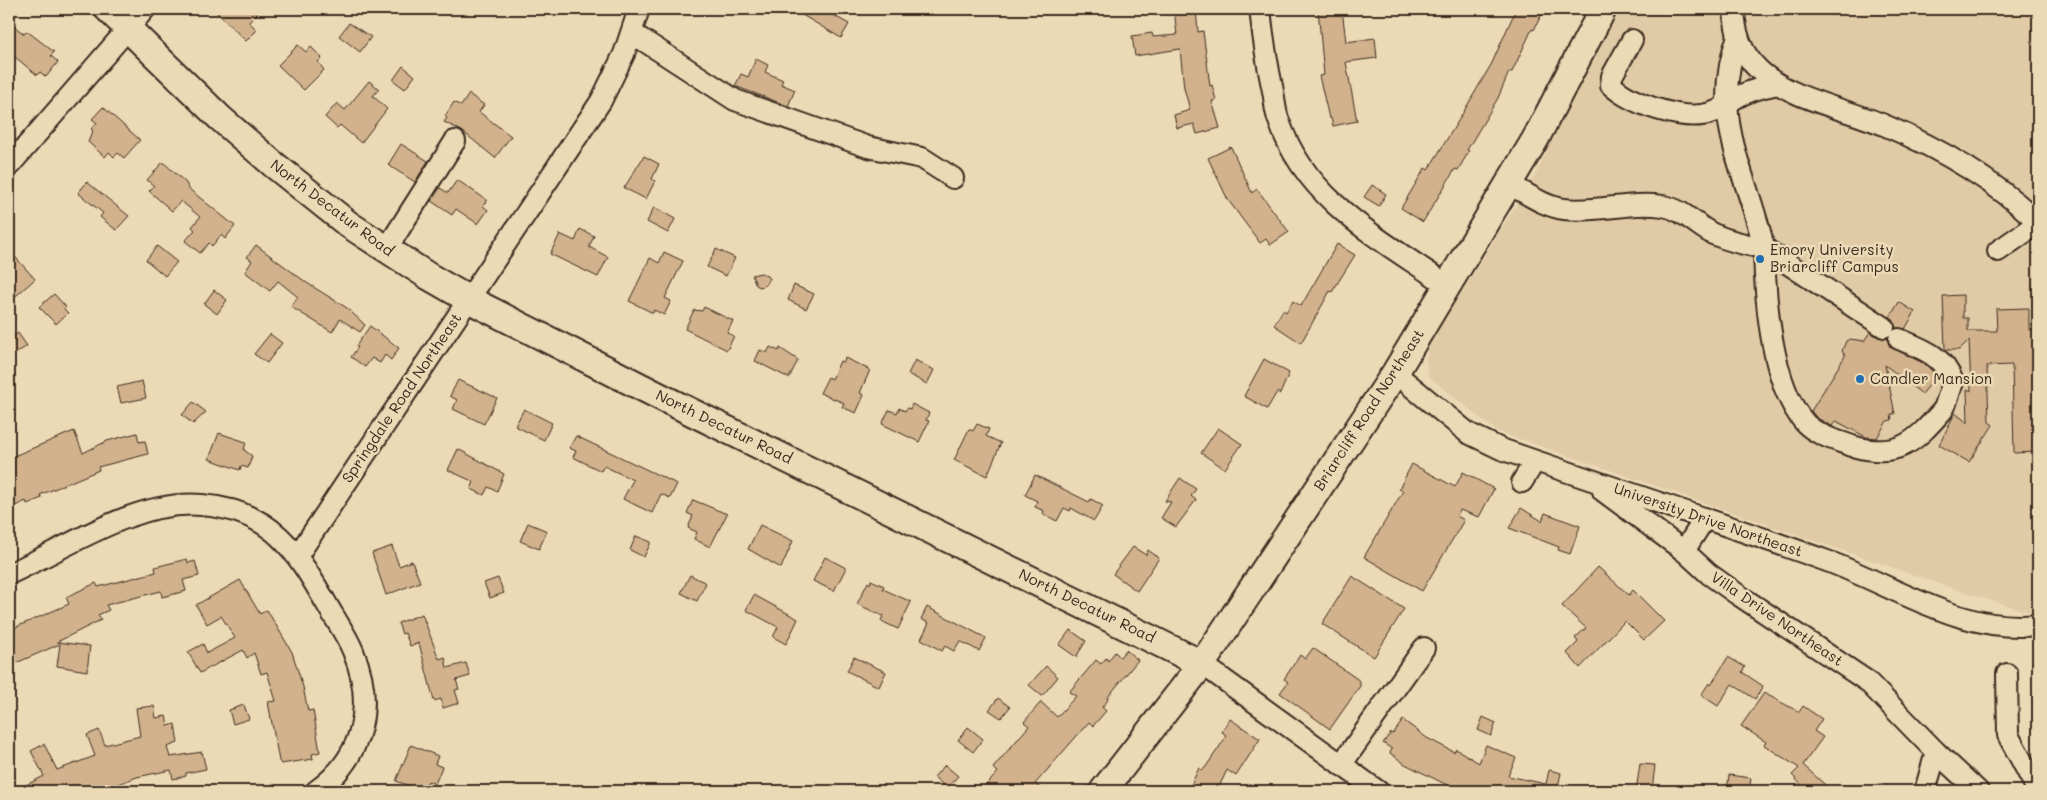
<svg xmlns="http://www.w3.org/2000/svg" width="2047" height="800" font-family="Mali,sans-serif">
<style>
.built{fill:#e1cba7}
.building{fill:#d2b28c;stroke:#3b2a1e}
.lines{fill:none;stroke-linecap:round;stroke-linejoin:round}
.minor-casing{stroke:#3b2a1e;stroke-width:24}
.major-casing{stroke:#3b2a1e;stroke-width:30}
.minor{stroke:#ecdab7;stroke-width:20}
.major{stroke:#ecdab7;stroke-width:26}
.poi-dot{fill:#1f6fb2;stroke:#ecdab7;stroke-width:2}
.labels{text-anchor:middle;stroke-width:5;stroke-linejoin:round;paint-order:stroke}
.street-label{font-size:15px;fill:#3b2a1e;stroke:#ecdab7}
.poi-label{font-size:15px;fill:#3b2a1e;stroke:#ecdab7;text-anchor:start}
</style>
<rect width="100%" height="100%" fill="#ecdab7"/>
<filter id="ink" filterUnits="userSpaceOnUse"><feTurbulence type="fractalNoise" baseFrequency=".02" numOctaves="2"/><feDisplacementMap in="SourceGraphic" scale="10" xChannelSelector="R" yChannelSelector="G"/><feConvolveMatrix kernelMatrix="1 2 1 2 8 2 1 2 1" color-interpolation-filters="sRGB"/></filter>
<g filter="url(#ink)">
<polygon class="built" points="1618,9 2038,9 2038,615 1954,589 1496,431 1428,376 1426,359 1429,344 1536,173"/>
<g class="building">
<polygon points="213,9 262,9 249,22 257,30 246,41"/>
<polygon points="792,9 822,9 849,24 841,38"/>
<polygon points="1174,9 1196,9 1198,32 1203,31 1210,86 1212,85 1216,100 1212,101 1220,128 1197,134 1194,124 1177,128 1174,115 1190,110 1184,88 1180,49 1135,56 1132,36 1152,33 1153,37 1177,35"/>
<polygon points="1318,9 1342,9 1346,42 1375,38 1377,58 1346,62 1357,121 1333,126 1331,118 1329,118 1319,76 1324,75"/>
<polygon points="1516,9 1544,9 1534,30 1532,29 1512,72 1509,72 1498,98 1467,150 1469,151 1458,170 1455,169 1423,222 1401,208 1425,168 1428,170 1460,118 1492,63"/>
<polygon points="9,22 24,34 27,31 54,52 51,56 58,62 46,77 40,72 37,75 9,52"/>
<polygon points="349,23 371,37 360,52 339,36"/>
<polygon points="298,45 306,52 311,47 322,58 318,62 324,70 304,90 278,65"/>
<polygon points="756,59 768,65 765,72 783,80 781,84 795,90 788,106 735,86 741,74 748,77"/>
<polygon points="403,66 415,76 405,89 393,80"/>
<polygon points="369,81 379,89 373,96 387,109 361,143 340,125 337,128 325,117 337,103 345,110"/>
<polygon points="469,94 484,105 479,112 511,136 495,158 462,131 444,122 447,118 445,116 454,102 461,106"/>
<polygon points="103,107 140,140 124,158 118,153 114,157 109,152 105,157 88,142 93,131 91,129 97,123 92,119"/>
<polygon points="401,144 428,161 415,182 388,165"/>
<polygon points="1231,147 1252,193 1257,189 1289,232 1270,245 1266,239 1260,243 1228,200 1208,158"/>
<polygon points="644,156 659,164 652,179 655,181 646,199 624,188"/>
<polygon points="163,162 186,183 189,189 235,226 225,239 221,235 212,246 209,243 200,253 185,241 195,230 192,227 200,217 181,201 172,211 149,191 154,186 147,180"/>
<polygon points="457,180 487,200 483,206 488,210 478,224 456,209 452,215 431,201 440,188 448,193"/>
<polygon points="87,182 129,216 116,230 100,217 103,213 78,193"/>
<polygon points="1372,185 1386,194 1379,206 1364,197"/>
<polygon points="654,207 675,219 668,233 647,222"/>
<polygon points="580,229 594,236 589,247 608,257 598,277 550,254 560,234 575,241"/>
<polygon points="1337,244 1355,255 1332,292 1330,291 1301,343 1274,325 1283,310 1286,312 1293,301 1301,306"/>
<polygon points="256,245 307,283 347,308 365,325 360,332 340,319 332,332 291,307 298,297 278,281 270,291 245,272 252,261 247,257"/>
<polygon points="157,246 177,262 165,276 146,260"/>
<polygon points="716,249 735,258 726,276 707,267"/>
<polygon points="9,250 35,279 9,302"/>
<polygon points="664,252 683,261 665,298 671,301 664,315 654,310 653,313 629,301 650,258 659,263"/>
<polygon points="761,273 770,278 766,285 760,287 756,285 752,275"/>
<polygon points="794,285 814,294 806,309 788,300"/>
<polygon points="214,290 227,300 217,314 204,304"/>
<polygon points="54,294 66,307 64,309 68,313 56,324 39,307"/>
<polygon points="1963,295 1963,318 1968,318 1968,331 1997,331 1996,309 2029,308 2029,330 2038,330 2038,452 2014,453 2012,365 1987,366 1989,422 1993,425 1969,462 1939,445 1955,413 1968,423 1967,389 1971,391 1969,340 1959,350 1945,350 1943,296"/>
<polygon points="1899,302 1915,312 1905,329 1896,328 1890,317"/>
<polygon points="704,307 733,321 727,333 734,336 727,350 685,329 694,310 702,311"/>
<polygon points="370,326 399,348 391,360 385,355 380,363 372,358 365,367 351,357 358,347 356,346"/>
<polygon points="1870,332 1878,337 1887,338 1890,347 1925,364 1937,376 1922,394 1885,365 1895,414 1891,414 1892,420 1887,421 1877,438 1866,437 1836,421 1832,426 1817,418 1811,411 1845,356 1842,351 1846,341 1850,339 1864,341"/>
<polygon points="18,333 27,346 9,358 9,339"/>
<polygon points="270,334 282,343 267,363 254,354"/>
<polygon points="770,347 779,351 780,348 798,360 789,378 755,361 760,350 767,353"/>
<polygon points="845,358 870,370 860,393 864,395 856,413 842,407 844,403 820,393 828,377 832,379 840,361 844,362"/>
<polygon points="1264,359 1289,373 1280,394 1277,392 1267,409 1244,396"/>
<polygon points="915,360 934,370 927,384 908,374"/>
<polygon points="458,380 497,398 484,424 453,409 457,400 450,396"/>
<polygon points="142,381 146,398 121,403 117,387"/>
<polygon points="193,402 206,412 193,424 182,415"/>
<polygon points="912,404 929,413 926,420 929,421 919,442 882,424 889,410 897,413 899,408 905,411 907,408 910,409"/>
<polygon points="524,409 552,423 544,440 515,426"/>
<polygon points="977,424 989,429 986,436 1001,443 987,476 954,460 969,429 973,431"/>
<polygon points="1218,428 1242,444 1225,469 1201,453"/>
<polygon points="74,431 83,453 107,441 137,433 139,442 145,441 148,454 98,467 99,470 40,495 42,498 27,504 26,501 9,509 9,458"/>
<polygon points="219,433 246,442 244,450 252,456 248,468 241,466 240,470 209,459"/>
<polygon points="576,436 677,484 670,498 661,494 652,513 623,499 633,480 604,466 601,471 573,457 576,451 569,448"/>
<polygon points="458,449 504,474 497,491 488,487 484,495 471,489 474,482 448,470"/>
<polygon points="1412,464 1455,487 1463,472 1494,489 1479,517 1460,510 1457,516 1464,520 1422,591 1364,557 1403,491 1399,489"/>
<polygon points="1035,475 1089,502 1091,499 1103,506 1094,521 1071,508 1070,511 1064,508 1057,521 1043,514 1044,511 1035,507 1037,501 1025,495"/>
<polygon points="1180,478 1196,489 1191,496 1196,500 1176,527 1161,518 1171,502 1165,501"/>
<polygon points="693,500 727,514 710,547 694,539 697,532 688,528 693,516 687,513"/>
<polygon points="1521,508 1542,521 1545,513 1580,526 1570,554 1558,550 1559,547 1509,528"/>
<polygon points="528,523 547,531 539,549 520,541"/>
<polygon points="760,525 793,541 781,568 748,549"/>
<polygon points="636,536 651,542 644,557 630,550"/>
<polygon points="392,546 399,566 412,561 420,582 386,595 372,553"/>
<polygon points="1133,547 1146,555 1148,550 1159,558 1137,591 1113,574"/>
<polygon points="825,557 846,568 834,591 813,581"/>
<polygon points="187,559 188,563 195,561 199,576 183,580 186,591 162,597 161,591 106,605 109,610 98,615 101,620 57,642 90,646 87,671 57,666 60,644 9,666 9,630 69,604 66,597 96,583 98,587 156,572 155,567"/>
<polygon points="1598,567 1629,595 1633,590 1664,621 1644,640 1625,621 1580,668 1567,653 1578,642 1575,638 1586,628 1562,606"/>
<polygon points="690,575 706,583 697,601 681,593"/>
<polygon points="1352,576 1404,609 1374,657 1322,624"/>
<polygon points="498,578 504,593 490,598 484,583"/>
<polygon points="240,580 260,614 267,610 292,652 303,687 308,711 313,710 320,752 312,754 313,759 281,764 279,761 268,702 276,701 267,672 261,674 254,653 247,658 243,650 200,673 188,652 203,644 207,653 235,638 221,616 207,624 196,605"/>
<polygon points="871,580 884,586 883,589 911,602 898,629 881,621 883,616 857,604 868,582 870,584"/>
<polygon points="754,595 798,619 786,644 773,637 778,627 746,610"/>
<polygon points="927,607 986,638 979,651 960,641 954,651 945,646 942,651 921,639 929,623 921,619"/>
<polygon points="422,614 439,659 445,657 447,668 466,663 470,676 456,680 459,689 455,690 459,703 443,708 441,699 434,701 419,643 410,646 405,633 402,634 398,623"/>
<polygon points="1070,630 1086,641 1076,657 1059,645"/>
<polygon points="1313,648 1360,681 1360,686 1330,729 1280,693 1288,682 1284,679 1300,655 1305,659"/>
<polygon points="1126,650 1138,660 1107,698 1108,700 1102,707 1106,711 1093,726 1089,722 1035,784 1044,791 981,791 998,772 993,768 1029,726 1024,722 1041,702 1057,717 1076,696 1069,692 1096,660 1101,664 1106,658 1108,661 1115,652 1120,657"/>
<polygon points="854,657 886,672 879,687 847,671"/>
<polygon points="1728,657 1745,667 1742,672 1763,686 1755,699 1732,684 1718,706 1701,695 1709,683 1711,685"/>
<polygon points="1046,666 1058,677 1042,696 1029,685"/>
<polygon points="1764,693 1799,712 1803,706 1822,719 1814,731 1823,737 1803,765 1832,791 1807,791 1792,775 1799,768 1764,745 1766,742 1741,726"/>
<polygon points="998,698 1010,707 1001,718 989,710"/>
<polygon points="244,705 249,719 233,724 229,710"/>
<polygon points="154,706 156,718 166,716 168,726 175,724 178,743 167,747 170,757 202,752 206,769 186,773 186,776 173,779 171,770 137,777 99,791 14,791 44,776 31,751 44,744 57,770 95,756 87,735 99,730 105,745 140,736 136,708"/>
<polygon points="1483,717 1496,723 1491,736 1478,730"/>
<polygon points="1230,719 1260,739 1236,776 1227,770 1217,791 1188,791 1199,768 1202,770 1205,768 1224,740 1226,735 1222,732"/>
<polygon points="1403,720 1427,738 1454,752 1456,749 1479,763 1486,745 1516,758 1508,776 1546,784 1549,770 1561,773 1557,791 1459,791 1405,764 1390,753 1392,749 1383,743 1391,733 1393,734"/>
<polygon points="968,727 983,739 973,752 958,740"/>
<polygon points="411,745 438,756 435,764 442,767 435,784 428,781 424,791 396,781"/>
<polygon points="1640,764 1655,765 1652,791 1636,791"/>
<polygon points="945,765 958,776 947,788 934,777"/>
<polygon points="1729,775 1751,778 1749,791 1727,791"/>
</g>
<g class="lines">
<defs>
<g id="minor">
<path d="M 1260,9 C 1263,37 1267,64 1273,91 C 1275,101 1275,112 1279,121 C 1306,201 1382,240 1447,285"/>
<path d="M 1734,9 C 1735,33 1741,53 1759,70 C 1790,99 1846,109 1884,125 C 1941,149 1994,180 2038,222"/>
<polyline points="632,33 735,100 868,147 922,158 953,178"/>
<path d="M 1632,40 L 1612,76 L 1611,85 C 1631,104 1684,122 1711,113 C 1721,110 1727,105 1734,99 C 1747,91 1763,87 1778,84"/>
<polyline points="9,166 145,9"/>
<path d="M 1509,184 C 1526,193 1545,207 1564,209 C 1597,213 1630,201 1663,206 C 1683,209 1695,225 1713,234 C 1729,241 1746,245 1764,248 C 1747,171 1708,119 1738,36"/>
<polyline points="386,250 455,141"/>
<polyline points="1998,251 2038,223"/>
<path d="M 1884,327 L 1764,248 C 1765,297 1771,385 1805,423 C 1818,436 1836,440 1852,446 C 1898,459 1914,443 1943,410"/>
<path d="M 1899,339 C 1923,349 1944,356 1953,382 L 1945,406"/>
<path d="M 1395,373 L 1468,433 L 1501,449 C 1610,487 1719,522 1827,561 C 1895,586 1963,634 2038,625"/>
<polyline points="1522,482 1535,461"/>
<polyline points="1603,491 1684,551 1709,574 1737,594 1867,681 1936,752 1978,791"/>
<polyline points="1684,551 1705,518"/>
<polyline points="298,555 601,101 624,54 639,9"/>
<path d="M 9,574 C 67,548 136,499 202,505 C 274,511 296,551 329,608 C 337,622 347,636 353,651 C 375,704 364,757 316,791"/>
<polyline points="1202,664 1378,791"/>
<polyline points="2007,674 2008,735 2038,791"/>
<polyline points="1341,765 1424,648"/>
<polyline points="1925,791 1936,752"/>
</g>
<g id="major">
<polyline points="108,9 220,118 273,164 348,224 428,276 468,299 665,399 1202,664"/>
<polyline points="1103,791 1202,664 1395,373 1536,138 1603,9"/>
</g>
</defs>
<use href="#minor" class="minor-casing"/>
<use href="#major" class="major-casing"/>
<use href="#minor" class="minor"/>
<use href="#major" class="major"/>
</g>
</g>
<g class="poi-dot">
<circle cx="1760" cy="259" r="5"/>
<circle cx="1860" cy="379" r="5"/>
</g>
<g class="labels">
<g class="street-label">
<text transform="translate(332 208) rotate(37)" y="5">North Decatur Road</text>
<text transform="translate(402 398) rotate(-56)" y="5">Springdale Road Northeast</text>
<text transform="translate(1369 410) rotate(-57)" y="5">Briarcliff Road Northeast</text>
<text transform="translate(724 427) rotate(26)" y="5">North Decatur Road</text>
<text transform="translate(1708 520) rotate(19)" y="5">University Drive Northeast</text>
<text transform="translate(1087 606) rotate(26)" y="5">North Decatur Road</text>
<text transform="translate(1777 619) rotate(34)" y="5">Villa Drive Northeast</text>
</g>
<g class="poi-label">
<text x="1770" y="255">Emory University<tspan x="1770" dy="17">Briarcliff Campus</tspan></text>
<text x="1870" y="384">Candler Mansion</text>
</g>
</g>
<rect width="2047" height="800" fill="none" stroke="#ecdab7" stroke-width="30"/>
<rect x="15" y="15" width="2017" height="770" fill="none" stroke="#3b2a1e" stroke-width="2" filter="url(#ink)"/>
</svg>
